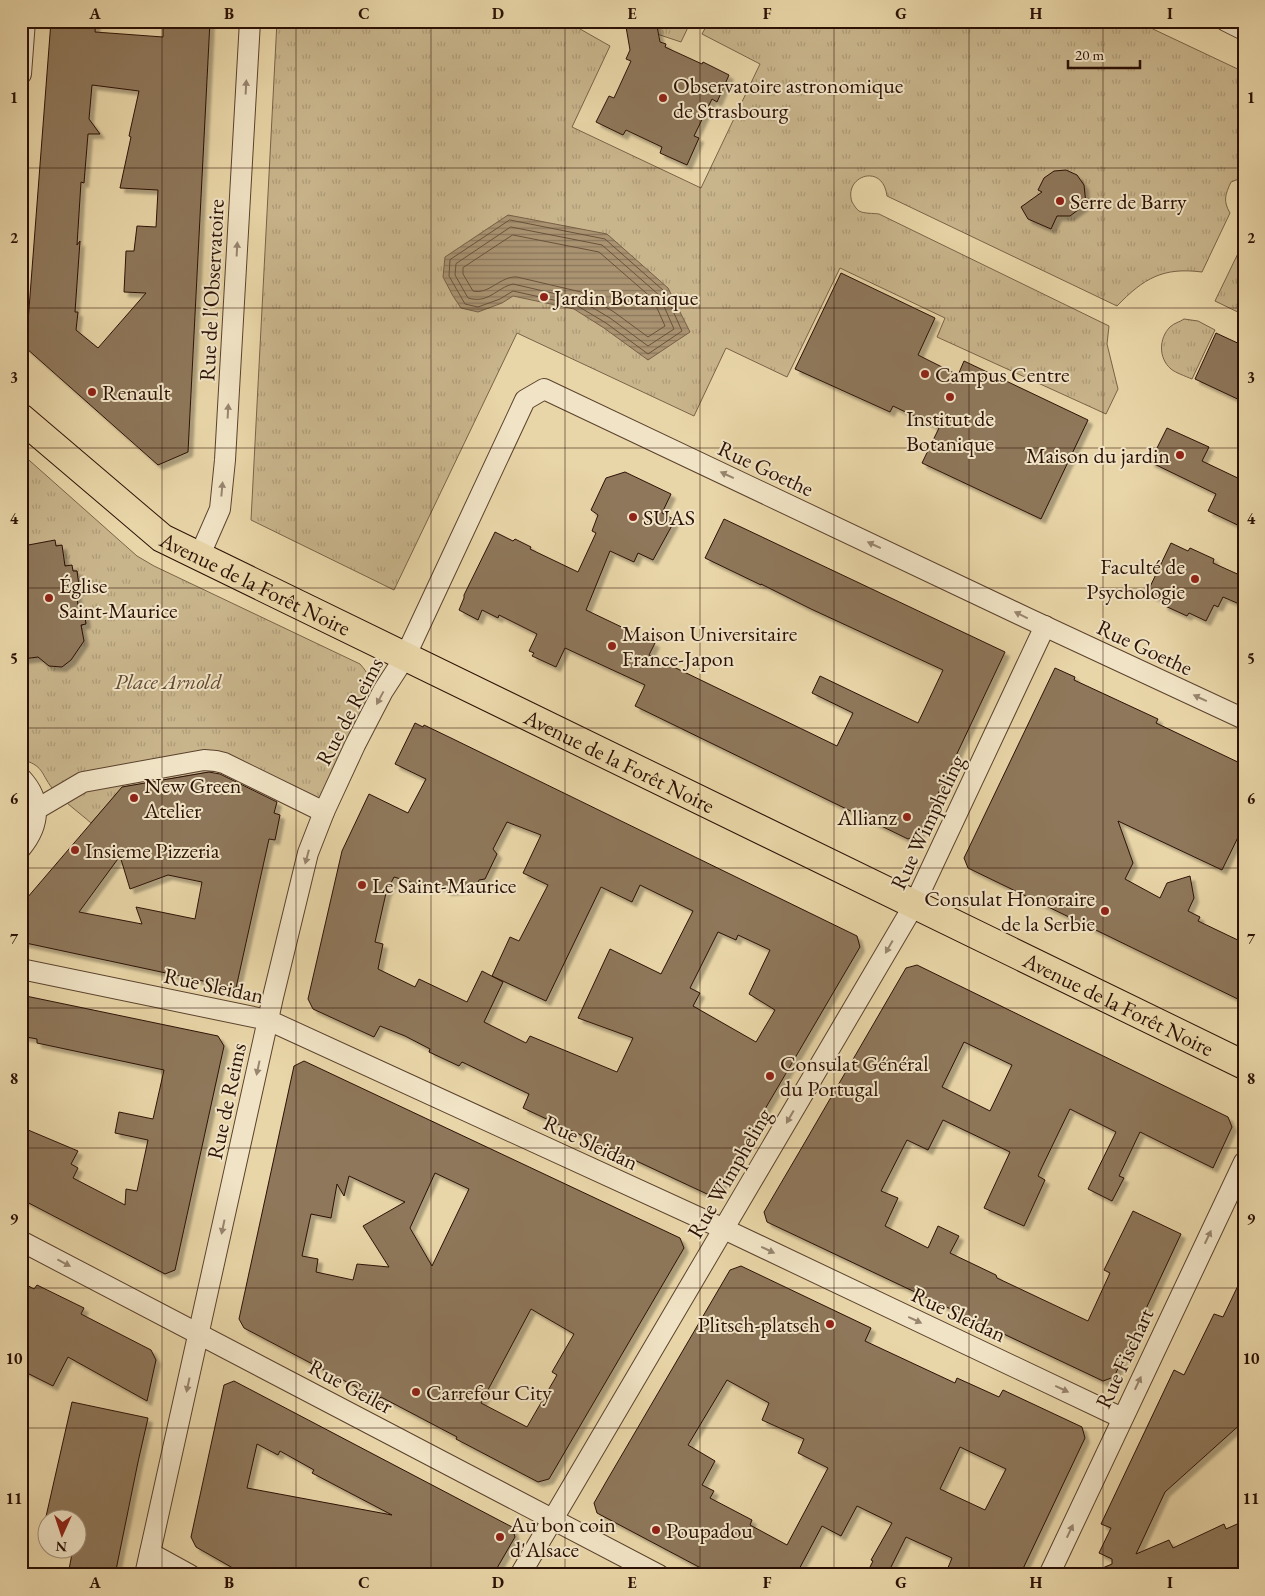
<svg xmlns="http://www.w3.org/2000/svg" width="1265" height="1596" font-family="'EB Garamond',serif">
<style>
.park{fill:url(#park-tufts);stroke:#7a6348}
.water{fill:url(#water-rules);stroke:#775f46}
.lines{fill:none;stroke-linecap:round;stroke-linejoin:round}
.shore{stroke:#6a523b;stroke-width:1}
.building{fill:#8e775a;stroke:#2c1105;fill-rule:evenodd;filter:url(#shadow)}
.minor-casing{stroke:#5b422e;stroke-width:22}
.primary-casing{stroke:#2c1105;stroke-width:30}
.minor{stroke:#f1e4c6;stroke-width:20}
.primary{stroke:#e9d6a8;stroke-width:28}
.oneway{fill:#98856f}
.grid{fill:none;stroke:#2c1105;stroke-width:1;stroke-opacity:0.55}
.poi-dot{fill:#8f2418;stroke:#f1e4c6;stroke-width:2}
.labels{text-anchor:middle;stroke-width:4;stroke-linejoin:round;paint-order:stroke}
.poi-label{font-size:22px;fill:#2c1105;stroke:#f1e4c6;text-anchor:start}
.street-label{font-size:22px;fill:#2c1105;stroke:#f1e4c6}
.park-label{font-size:22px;font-style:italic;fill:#634a34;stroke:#f1e4c6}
.neatline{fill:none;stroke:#2c1105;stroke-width:2}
.grid-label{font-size:16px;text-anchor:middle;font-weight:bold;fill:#2c1105}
</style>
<defs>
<pattern id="park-tufts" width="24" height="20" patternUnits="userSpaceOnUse" patternTransform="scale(1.25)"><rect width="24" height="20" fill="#c9b58c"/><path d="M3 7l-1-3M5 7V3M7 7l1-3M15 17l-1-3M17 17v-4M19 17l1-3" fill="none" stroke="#ad9b77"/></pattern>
<pattern id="water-rules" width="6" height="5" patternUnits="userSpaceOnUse" patternTransform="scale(1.25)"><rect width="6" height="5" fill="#a99371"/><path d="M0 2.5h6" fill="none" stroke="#8a775b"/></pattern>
<filter id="shadow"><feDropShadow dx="4.5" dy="4.5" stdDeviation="1" flood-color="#0004"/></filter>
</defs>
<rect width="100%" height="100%" fill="#e9d6a8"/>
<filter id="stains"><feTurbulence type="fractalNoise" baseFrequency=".004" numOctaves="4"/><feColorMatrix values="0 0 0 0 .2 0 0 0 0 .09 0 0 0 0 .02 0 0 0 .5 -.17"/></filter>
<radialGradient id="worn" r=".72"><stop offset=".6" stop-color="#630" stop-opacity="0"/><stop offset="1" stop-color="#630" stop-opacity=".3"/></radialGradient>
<g class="park">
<path d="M 277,21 L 566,21 L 610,46 L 572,127 L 701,188 L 760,64 L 702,34 L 709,21 L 1136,21 L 1244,72 L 1244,177 L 1231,182 C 1225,195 1223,201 1230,213 L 1202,272 C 1163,267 1144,278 1117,306 L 887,196 C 883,162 843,176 852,202 C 854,205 856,209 859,211 C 865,214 873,213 879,214 L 1109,326 L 1107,344 L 1118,389 L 1106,414 L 937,337 L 945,318 L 840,268 L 787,377 L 726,348 L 694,416 L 517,333 L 394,590 L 251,520 Z"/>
<polygon points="618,21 691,21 681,42"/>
<polygon points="1244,241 1244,315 1215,301"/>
<path d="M 1184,319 L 1198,321 L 1215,330 L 1192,379 C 1185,376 1176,373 1171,369 C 1158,358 1159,338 1170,327 C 1174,323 1180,322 1184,319 Z"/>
<path d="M 21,453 L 137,556 L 154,566 L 360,664 C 368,673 371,679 372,691 L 314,816 L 221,770 L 123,787 L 91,823 C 81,814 59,798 52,788 C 40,772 44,766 21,759 L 21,656 L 35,655 L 65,665 L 82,629 L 81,626 L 86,623 L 79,609 L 80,607 L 78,605 L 74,576 L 78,575 L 77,571 L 73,571 L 61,562 L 56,546 L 29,550 L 28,545 L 24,546 L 24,551 L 21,552 Z"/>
</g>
<polygon class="water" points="508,215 607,234 668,288 690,332 648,360 604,328 574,309 513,296 502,303 478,312 461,308 453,296 443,277 445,257"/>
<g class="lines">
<g class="shore">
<polygon points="510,220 605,239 664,291 682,331 648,354 606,323 576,305 513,291 500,299 478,307 465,304 449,276 450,260"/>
<path d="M 511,227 L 602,245 L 659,295 L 674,329 L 648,346 L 610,318 L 578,299 L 513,284 C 496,288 489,304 468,298 L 455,275 L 456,264 Z"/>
<path d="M 513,235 L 599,252 L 653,299 L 665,326 L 648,337 L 614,312 L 581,292 L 517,277 C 500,276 489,295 473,291 L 463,274 L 463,268 Z"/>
</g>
</g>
<g class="building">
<path d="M 51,21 L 96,21 L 95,32 L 163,37 L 163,21 L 210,21 L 188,452 L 158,465 L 26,348 ZM 92,85 L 139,91 L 129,136 L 131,137 L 120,188 L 158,190 L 156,227 L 137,226 L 134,251 L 126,251 L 124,292 L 146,293 L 98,348 L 76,330 L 78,312 L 75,312 L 80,241 L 77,245 L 81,182 L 84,183 L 88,134 L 100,134 L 89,119 Z"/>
<polygon points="625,21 656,21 660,42 666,44 665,47 702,64 703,62 729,75 717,102 712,99 694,136 699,138 687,165 660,153 662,147 626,130 623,135 596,122 609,96 614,98 631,61 626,59 630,50"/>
<polygon points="1066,170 1077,175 1084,185 1086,204 1070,216 1057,216 1051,229 1028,219 1021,207 1042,192 1038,190 1044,178 1054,171"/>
<polygon points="841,273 935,318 918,355 958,375 964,361 1088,420 1041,519 922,463 939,428 893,406 890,412 795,369"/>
<polygon points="1216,333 1244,346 1244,402 1195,379"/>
<polygon points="1167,428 1209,447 1202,461 1244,481 1244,528 1208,511 1216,494 1150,462"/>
<polygon points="625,472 671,494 662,513 675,520 653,560 638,553 634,562 610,551 586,610 655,643 649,655 837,746 853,713 812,693 820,676 918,723 943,670 811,609 761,584 761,585 705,558 724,519 1005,652 919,834 908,839 635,706 645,685 565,648 556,667 532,656 534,653 529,651 537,634 499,615 498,618 482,610 478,620 459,610 464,598 464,595 495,532 513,541 515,539 531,547 530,549 578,572 596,533 592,531 598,515 591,510 606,478"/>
<polygon points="55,540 56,546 62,545 65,566 72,565 73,571 77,571 79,586 76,591 78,605 84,610 86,624 81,625 84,641 71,660 62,667 49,666 38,657 23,659 21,650 21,552 24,552 23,546"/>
<polygon points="1171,543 1188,551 1190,548 1214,559 1213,563 1244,577 1244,606 1223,597 1218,607 1214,605 1206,621 1189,613 1187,616 1163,605 1164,601 1147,593"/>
<polygon points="1055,668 1075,677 1074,680 1158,719 1156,723 1244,765 1244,825 1222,870 1118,821 1133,863 1125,879 1160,898 1167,883 1190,876 1194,898 1188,911 1200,917 1198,921 1244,943 1244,1002 968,868 964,858"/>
<path d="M 415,723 L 423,727 L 424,725 L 451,738 L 857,936 L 860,947 L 717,1191 L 707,1194 L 523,1108 L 529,1094 L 462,1062 L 459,1066 L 429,1052 L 430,1049 L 405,1036 L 380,1026 L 374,1037 L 313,1009 L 308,999 L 342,851 L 369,794 L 408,813 L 426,779 L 395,764 ZM 507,822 L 541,835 L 523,873 L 548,885 L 519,941 L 510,937 L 492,976 L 546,1001 L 601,887 L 632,902 L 640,885 L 693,911 L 661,974 L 610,949 L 578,1018 L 633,1038 L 617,1072 L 530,1036 L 526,1043 L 484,1022 L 503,982 L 482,971 L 467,1002 L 419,979 L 415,987 L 378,969 L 383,944 L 375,942 L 386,893 L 394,877 L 427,887 L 444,886 L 447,891 L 475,888 L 479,880 L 485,879 L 497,854 L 493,849 ZM 718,932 L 736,940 L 738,935 L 770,950 L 749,994 L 775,1010 L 756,1042 L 693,1006 L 700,993 L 690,988 Z"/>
<path d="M 209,772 L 220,774 L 277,802 L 274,813 L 280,815 L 275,840 L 269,839 L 236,988 L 21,942 L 21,905 L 122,787 ZM 120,856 L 130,889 L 168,875 L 202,882 L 195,919 L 136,907 L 142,924 L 79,912 Z"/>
<path d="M 917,965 L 1228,1117 L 1232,1127 L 1213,1168 L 1140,1132 L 1119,1176 L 1124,1178 L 1112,1201 L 1088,1189 L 1116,1132 L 1070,1109 L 1042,1167 L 1038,1176 L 1045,1180 L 1024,1226 L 984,1208 L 1010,1152 L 943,1120 L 928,1150 L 907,1140 L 881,1191 L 898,1198 L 885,1226 L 928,1248 L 938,1226 L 959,1236 L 950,1253 L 996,1275 L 997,1278 L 1088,1321 L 1110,1273 L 1104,1270 L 1133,1211 L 1181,1234 L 1114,1377 L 1103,1381 L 767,1222 L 764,1212 L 801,1149 L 906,968 ZM 964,1042 L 1012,1065 L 990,1111 L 942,1087 Z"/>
<polygon points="21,995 218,1036 224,1046 175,1270 165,1274 21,1199 21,1127 78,1151 71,1164 78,1168 73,1178 125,1205 126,1189 137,1191 148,1140 115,1133 119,1112 153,1119 164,1070 37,1043 37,1039 21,1036"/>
<path d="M 304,1061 L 680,1238 L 684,1248 L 549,1479 L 538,1482 L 456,1439 L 457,1437 L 381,1397 L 379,1399 L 244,1328 L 239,1319 L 294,1066 ZM 435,1173 L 469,1189 L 432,1266 L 410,1228 ZM 349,1176 L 405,1202 L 363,1226 L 389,1267 L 357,1264 L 353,1280 L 316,1272 L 318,1259 L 302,1256 L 311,1214 L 331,1218 L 337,1184 L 344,1196 ZM 531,1309 L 574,1334 L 552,1372 L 557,1375 L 527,1427 L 481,1403 Z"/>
<path d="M 741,1266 L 871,1328 L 865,1341 L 955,1383 L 957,1378 L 999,1397 L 1003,1390 L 1082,1427 L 1085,1438 L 1020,1575 L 945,1575 L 952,1558 L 906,1537 L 887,1575 L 866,1575 L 873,1561 L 871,1560 L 892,1523 L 857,1506 L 841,1536 L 822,1526 L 796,1575 L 714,1575 L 597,1513 L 594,1503 L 606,1482 L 730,1270 ZM 727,1380 L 769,1403 L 762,1420 L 804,1439 L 798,1453 L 828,1468 L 787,1545 L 750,1525 L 752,1520 L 710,1498 L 714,1491 L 702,1485 L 715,1461 L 688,1445 ZM 960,1447 L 1006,1469 L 985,1510 L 940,1489 Z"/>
<polygon points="1244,1273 1244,1421 1165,1492 1136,1554 1169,1540 1173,1548 1224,1524 1226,1529 1244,1521 1244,1567 1227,1575 1086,1575 1112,1564 1112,1559 1099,1553 1111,1528 1101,1524 1174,1370 1184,1375 1214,1314 1223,1317"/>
<polygon points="21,1282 34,1289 37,1285 84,1308 81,1314 151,1350 156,1360 147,1401 68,1357 53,1386 21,1370"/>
<path d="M 234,1381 L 512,1527 L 515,1537 L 493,1575 L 245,1575 L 196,1547 L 191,1537 L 224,1385 ZM 257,1444 L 278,1455 L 280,1451 L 314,1470 L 312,1473 L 392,1515 L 247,1488 Z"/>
<polygon points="72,1402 148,1418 138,1462 115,1575 68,1575 73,1548 78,1548 78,1529 80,1518 53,1518 53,1516 45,1521"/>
</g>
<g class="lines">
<defs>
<g id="minor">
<polyline points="1226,21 1244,30"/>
<polyline points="21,74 25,21"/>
<polyline points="199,557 220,509 225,460 250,21"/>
<path d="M 21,778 C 42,800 40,825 21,848"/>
<polyline points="37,809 83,782 204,760 216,761 224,763 324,812"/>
<polyline points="21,969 268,1020 724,1229 1122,1418"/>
<polyline points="21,1241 659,1575"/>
<polyline points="150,1553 190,1575"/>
<polyline points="145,1575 273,997 308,853 324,812 355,745 383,691 405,657 525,400 544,389 1027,618 1244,719"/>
<polyline points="520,1575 914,905 1045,626"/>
<polyline points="1049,1575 1244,1162"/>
</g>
<g id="primary">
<path id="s1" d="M 21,418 L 162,538 L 1244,1065"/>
</g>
</defs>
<use href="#minor" class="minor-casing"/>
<use href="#primary" class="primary-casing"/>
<use href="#minor" class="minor"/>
<use href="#primary" class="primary"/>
</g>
<defs><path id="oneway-solid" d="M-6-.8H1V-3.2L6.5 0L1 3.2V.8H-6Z" transform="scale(1.25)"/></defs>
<g class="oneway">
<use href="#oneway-solid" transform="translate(246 87) rotate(-87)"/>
<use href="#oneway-solid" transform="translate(237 249) rotate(-87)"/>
<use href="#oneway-solid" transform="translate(228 411) rotate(-87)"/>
<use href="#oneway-solid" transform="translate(727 475) rotate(-155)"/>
<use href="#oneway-solid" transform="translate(222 489) rotate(-85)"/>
<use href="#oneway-solid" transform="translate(874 545) rotate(-155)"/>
<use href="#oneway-solid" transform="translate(1021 615) rotate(-154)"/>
<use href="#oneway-solid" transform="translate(380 698) rotate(118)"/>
<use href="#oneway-solid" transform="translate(1200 698) rotate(-155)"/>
<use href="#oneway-solid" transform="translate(307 857) rotate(105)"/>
<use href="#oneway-solid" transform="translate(889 947) rotate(120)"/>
<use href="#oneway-solid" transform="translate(258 1068) rotate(102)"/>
<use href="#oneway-solid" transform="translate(790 1117) rotate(120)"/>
<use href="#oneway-solid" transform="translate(223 1227) rotate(102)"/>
<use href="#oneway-solid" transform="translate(1208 1237) rotate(-65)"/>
<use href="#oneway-solid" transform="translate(768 1250) rotate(25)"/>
<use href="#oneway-solid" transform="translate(64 1263) rotate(28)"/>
<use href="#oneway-solid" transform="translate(915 1320) rotate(25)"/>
<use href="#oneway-solid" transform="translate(1138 1383) rotate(-65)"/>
<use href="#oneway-solid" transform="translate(188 1385) rotate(102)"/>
<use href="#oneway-solid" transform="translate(1062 1389) rotate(25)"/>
<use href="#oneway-solid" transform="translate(1070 1531) rotate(-65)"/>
</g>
<path class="grid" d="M 162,21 L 162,1575M 296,21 L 296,1575M 431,21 L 431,1575M 565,21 L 565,1575M 700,21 L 700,1575M 834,21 L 834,1575M 969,21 L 969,1575M 1103,21 L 1103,1575M 21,168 L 1244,168M 21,308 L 1244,308M 21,448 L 1244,448M 21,588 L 1244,588M 21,728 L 1244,728M 21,868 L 1244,868M 21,1008 L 1244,1008M 21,1148 L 1244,1148M 21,1288 L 1244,1288M 21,1428 L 1244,1428"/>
<g class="poi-dot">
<circle cx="663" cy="98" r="5"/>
<circle cx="1060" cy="201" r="5"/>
<circle cx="544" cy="297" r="5"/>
<circle cx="925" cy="374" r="5"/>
<circle cx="92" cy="392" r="5"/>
<circle cx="950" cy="397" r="5"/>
<circle cx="1180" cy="455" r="5"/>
<circle cx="633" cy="517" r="5"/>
<circle cx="1195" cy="579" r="5"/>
<circle cx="49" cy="598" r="5"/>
<circle cx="612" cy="646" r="5"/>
<circle cx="134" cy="798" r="5"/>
<circle cx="907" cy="817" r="5"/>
<circle cx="75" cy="850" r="5"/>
<circle cx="362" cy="885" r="5"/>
<circle cx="1105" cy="911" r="5"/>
<circle cx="770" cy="1076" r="5"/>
<circle cx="830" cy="1324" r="5"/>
<circle cx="416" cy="1392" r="5"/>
<circle cx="656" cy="1530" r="5"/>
<circle cx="500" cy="1537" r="5"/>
</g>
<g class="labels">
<g class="poi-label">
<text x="673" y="93">Observatoire astronomique<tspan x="673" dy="25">de Strasbourg</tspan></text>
<text x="1070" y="209">Serre de Barry</text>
<text x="554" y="305">Jardin Botanique</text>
<text x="935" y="382">Campus Centre</text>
<text x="102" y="400">Renault</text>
<text x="950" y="426" text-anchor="middle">Institut de<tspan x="950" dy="25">Botanique</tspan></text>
<text x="1170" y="463" text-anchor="end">Maison du jardin</text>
<text x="643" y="525">SUAS</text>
<text x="1185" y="574" text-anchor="end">Faculté de<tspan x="1185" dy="25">Psychologie</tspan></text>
<text x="59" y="593">Église<tspan x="59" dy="25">Saint-Maurice</tspan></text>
<text x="622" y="641">Maison Universitaire<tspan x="622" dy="25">France-Japon</tspan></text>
<text x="144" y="793">New Green<tspan x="144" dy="25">Atelier</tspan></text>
<text x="897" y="825" text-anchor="end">Allianz</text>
<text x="85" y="858">Insieme Pizzeria</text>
<text x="372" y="893">Le Saint-Maurice</text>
<text x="1095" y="906" text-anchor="end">Consulat Honoraire<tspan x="1095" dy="25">de la Serbie</tspan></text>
<text x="780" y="1071">Consulat Général<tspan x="780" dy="25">du Portugal</tspan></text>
<text x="820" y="1332" text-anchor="end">Plitsch-platsch</text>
<text x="426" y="1400">Carrefour City</text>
<text x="510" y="1532">Au bon coin<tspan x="510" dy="25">d'Alsace</tspan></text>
<text x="666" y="1538">Poupadou</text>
</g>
<g class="street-label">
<text transform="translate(211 290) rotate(-87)" y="8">Rue de l'Observatoire</text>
<text transform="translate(766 468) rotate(25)" y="8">Rue Goethe</text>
<text dy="8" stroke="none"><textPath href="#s1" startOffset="289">Avenue de la Forêt Noire</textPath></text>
<text transform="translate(1145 647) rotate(25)" y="8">Rue Goethe</text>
<text transform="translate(349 711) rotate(-62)" y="8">Rue de Reims</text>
<text dy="8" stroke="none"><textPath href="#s1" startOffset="694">Avenue de la Forêt Noire</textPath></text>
<text transform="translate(927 822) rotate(-65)" y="8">Rue Wimpheling</text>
<text transform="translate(214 985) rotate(12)" y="8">Rue Sleidan</text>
<text dy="8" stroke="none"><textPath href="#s1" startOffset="1249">Avenue de la Forêt Noire</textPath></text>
<text transform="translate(226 1101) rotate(-78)" y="8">Rue de Reims</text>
<text transform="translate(591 1142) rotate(25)" y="8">Rue Sleidan</text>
<text transform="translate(729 1173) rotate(-60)" y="8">Rue Wimpheling</text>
<text transform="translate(959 1314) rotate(25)" y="8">Rue Sleidan</text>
<text transform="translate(1124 1358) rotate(-65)" y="8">Rue Fischart</text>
<text transform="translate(351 1386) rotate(28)" y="8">Rue Geiler</text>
</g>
<g class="park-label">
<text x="168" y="689">Place Arnold</text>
</g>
</g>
<rect width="1265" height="1596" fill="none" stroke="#e9d6a8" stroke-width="55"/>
<g transform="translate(62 1534) rotate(183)"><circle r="24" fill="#f1e4c6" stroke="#a29079"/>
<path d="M0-4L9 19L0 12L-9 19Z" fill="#8f2418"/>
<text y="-8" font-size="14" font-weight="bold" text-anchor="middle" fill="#2c1105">N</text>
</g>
<path d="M1068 60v8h72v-8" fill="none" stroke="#2c1105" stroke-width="2.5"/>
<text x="1075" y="60" font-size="15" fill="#2c1105" stroke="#f1e4c6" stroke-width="4" paint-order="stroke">20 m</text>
<rect x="28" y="28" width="1210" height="1540" class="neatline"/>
<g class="grid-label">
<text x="95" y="19">A</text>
<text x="229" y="19">B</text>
<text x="364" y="19">C</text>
<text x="498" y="19">D</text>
<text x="632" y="19">E</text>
<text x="767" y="19">F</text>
<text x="901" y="19">G</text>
<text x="1036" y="19">H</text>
<text x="1170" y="19">I</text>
<text x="14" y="103">1</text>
<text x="1251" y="103">1</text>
<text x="14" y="243">2</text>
<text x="1251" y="243">2</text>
<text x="14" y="383">3</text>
<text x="1251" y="383">3</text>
<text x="14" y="524">4</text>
<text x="1251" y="524">4</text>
<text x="14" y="664">5</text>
<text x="1251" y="664">5</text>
<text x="14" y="804">6</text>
<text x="1251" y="804">6</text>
<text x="14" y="944">7</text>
<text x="1251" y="944">7</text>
<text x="14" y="1084">8</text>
<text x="1251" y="1084">8</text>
<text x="14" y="1224">9</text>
<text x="1251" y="1224">9</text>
<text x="14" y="1364">10</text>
<text x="1251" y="1364">10</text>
<text x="14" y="1504">11</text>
<text x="1251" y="1504">11</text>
<text x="95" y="1588">A</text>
<text x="229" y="1588">B</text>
<text x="364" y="1588">C</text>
<text x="498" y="1588">D</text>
<text x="632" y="1588">E</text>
<text x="767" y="1588">F</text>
<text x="901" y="1588">G</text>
<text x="1036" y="1588">H</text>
<text x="1170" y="1588">I</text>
</g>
<rect width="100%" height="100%" filter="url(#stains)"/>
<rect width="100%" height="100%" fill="url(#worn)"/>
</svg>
